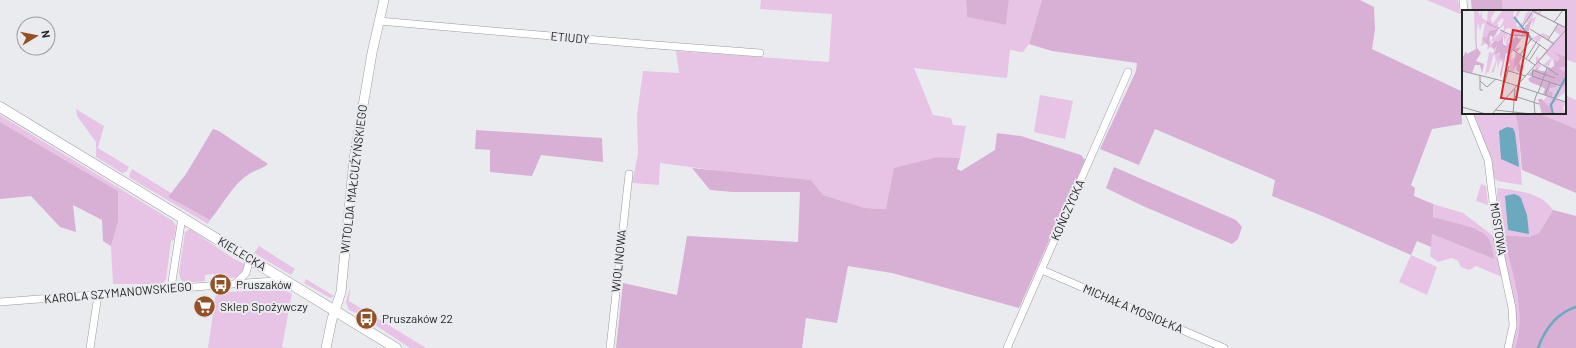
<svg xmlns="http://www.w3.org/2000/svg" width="1576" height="348" font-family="Barlow,sans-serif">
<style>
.green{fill:#e7c3e5}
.forest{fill:#d8afd5}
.water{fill:#6baabe}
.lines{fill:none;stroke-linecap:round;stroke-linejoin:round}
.stream{stroke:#6baabe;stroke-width:2.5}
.minor-casing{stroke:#999a9d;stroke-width:8}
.tertiary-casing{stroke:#999a9d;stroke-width:10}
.secondary-casing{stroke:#999a9d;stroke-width:11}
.minor{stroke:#fff;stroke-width:7}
.tertiary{stroke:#fff;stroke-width:9}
.secondary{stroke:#fff;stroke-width:10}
.labels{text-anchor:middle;stroke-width:4;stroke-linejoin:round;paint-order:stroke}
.street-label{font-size:12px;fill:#252526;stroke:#eaebef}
.poi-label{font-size:12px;fill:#252526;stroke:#eaebef;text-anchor:start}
.inset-river{fill:none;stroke:#6baabe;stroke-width:2}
.inset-road{fill:none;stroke:#9b9c9f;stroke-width:1}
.view{fill:#d62828;fill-opacity:0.15;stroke:#d62828;stroke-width:2}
.inset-edge{fill:none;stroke:#252526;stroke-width:2}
</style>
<rect width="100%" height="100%" fill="#eaebef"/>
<g class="green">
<polygon points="761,0 966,0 967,17 1006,25 1009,0 1042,0 1029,44 1023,52 1010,50 1007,78 914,68 933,115 951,118 953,125 966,126 960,158 938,157 886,209 865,208 823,195 811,180 728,172 660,163 659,185 632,183 638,154 637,115 643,71 679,73 676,51 829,62 832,14 760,9"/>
<polygon points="1427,0 1458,0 1460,14"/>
<polygon points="1502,0 1576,0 1576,63 1565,59 1565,11 1503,11"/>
<polygon points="1040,95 1073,101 1065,139 1034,132"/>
<polygon points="1565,95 1576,100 1576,129 1538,113 1565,113"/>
<polygon points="76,109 104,126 98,148 129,167 126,172 122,173 96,157 96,142 77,116"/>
<polygon points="1472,113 1515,113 1518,125 1522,185 1498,181 1494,178 1489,152"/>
<polygon points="0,115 173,221 176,226 174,240 171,241 166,280 162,284 113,284 111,246 118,222 118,191 0,122"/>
<polygon points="132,169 171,193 168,197 210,220 208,224 130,178 129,176"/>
<polygon points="1481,184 1486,186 1488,205 1476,201"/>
<path d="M 1498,188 C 1518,191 1541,192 1553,210 L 1539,233 L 1529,237 L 1504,235 C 1512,271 1527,312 1515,348 L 1512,348 C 1520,310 1507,277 1501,240 C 1498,224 1498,207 1497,191 Z"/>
<polygon points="1433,204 1463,213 1492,235 1494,238 1502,277 1476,266 1469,270 1461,267 1458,261 1452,258 1438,262 1430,256 1432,234 1494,259 1480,231 1433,217"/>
<polygon points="190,229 234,259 245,264 245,269 238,277 215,280 214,274 205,275 205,281 186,283 181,280 179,273 185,232"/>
<polygon points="259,246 295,269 291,275 254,253"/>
<polygon points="1411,255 1437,267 1427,295 1399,282"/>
<polygon points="306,279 334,296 330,298 304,283"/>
<polygon points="350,287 349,301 426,348 410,348 369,321 370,319 349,310 346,302"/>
<polygon points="276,289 292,293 282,347 285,348 208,348 216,293"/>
</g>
<g class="forest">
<polygon points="966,0 1009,0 1006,25 967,17"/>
<path d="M 1042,0 L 1360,0 L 1374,7 L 1375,29 L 1372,49 L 1461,91 L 1462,124 L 1432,129 L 1411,185 L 1415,188 L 1414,196 L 1433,204 L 1433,217 C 1445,221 1482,227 1488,238 C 1492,244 1493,252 1494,259 L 1432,234 L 1431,247 L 1417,241 L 1411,255 L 1320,215 L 1272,196 L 1275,180 L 1155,129 L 1139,165 L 1100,149 L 1136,71 L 1137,63 L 1052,51 L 1029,44 Z"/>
<polygon points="1471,0 1502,0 1503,11 1472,11"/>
<polygon points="1515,113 1538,113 1576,129 1576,193 1522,170 1518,125"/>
<polygon points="0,122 118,191 118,222 111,246 103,241 102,220 73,205 76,232 60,227 31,196 0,199"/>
<path d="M 213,129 L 219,131 L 268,164 C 262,169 255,170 249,174 C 232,185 222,206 210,220 L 168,197 L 186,174 Z"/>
<polygon points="476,130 602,138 603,162 541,155 532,176 490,172 490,150 475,149"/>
<polygon points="997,133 1021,136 1081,155 1085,160 1019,308 892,273 848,266 837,323 806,318 802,348 616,348 623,283 677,295 687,236 798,242 800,192 733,192 710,190 692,168 811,180 823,195 865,208 886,209 894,168 938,157 960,158 957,169 961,171 995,150"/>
<polygon points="1114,167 1236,220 1242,227 1238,239 1232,244 1143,206 1106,188"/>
<path d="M 1553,210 L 1576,216 L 1576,348 L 1515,348 C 1527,312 1512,271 1503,235 L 1529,237 L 1539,233 Z"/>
</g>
<g class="water">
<polygon points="1507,127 1513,128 1515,133 1519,167 1501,159 1499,131"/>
<polygon points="1514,194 1519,196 1521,198 1527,215 1529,234 1508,230 1505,196"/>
</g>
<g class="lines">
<path class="stream" d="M 1538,348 C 1545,329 1557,313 1576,307"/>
<defs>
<g id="minor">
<polyline points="1463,0 1464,11"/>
<polyline points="379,21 643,44 760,53"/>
<polyline points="1469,113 1488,160 1498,243 1512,308 1513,326 1508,348"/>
<polyline points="1042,270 1224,348"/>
<polyline points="236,283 246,273 250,259"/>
<polyline points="171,288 182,217"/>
<polyline points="0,302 273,281 281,278"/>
<polyline points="90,348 98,295"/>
<polyline points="610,348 629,174"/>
<polyline points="1007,348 1128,72"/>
</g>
<polyline id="tertiary" points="326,348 332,319 341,292 354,159 372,53 384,0"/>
<polyline id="secondary" points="0,107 396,348"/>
</defs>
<use href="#minor" class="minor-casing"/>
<use href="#tertiary" class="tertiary-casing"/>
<use href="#secondary" class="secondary-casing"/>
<use href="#minor" class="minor"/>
<use href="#tertiary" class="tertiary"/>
<use href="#secondary" class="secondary"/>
</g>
<defs>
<symbol id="bus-disc" viewBox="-11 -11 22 22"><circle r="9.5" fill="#955025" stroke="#eaebef"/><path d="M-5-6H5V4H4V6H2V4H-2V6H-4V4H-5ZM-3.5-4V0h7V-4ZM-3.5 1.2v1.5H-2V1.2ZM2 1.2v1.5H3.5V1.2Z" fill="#fff"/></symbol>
<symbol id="supermarket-disc" viewBox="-11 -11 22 22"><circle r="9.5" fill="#955025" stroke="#eaebef"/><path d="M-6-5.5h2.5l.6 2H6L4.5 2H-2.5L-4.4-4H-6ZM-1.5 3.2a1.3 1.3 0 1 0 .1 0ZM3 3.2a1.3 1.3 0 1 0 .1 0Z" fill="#fff"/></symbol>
</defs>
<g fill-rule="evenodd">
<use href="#bus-disc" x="208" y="272" width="25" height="25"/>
<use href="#supermarket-disc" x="192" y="294" width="25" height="25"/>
<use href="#bus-disc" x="354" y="306" width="25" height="25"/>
</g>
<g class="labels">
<g class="street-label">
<text transform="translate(570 38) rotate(5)" y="4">ETIUDY</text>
<text transform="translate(354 179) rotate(-83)" y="4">WITOLDA MAŁCUŻYŃSKIEGO</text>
<text transform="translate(1068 210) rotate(-66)" y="4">KOŃCZYCKA</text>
<text transform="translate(1498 229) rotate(81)" y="4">MOSTOWA</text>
<text transform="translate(242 254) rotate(31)" y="4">KIELECKA</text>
<text transform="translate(619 261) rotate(-84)" y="4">WIOLINOWA</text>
<text transform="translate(118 293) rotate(-5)" y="4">KAROLA SZYMANOWSKIEGO</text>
<text transform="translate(1133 309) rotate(23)" y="4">MICHAŁA MOSIOŁKA</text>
</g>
<g class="poi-label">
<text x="236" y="289">Pruszaków</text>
<text x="220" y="311">Sklep Spożywczy</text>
<text x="382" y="323">Pruszaków 22</text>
</g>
</g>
<g transform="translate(1462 10)">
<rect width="104" height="104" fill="#eaebef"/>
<path d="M 12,0 L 16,0 L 18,6 L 20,0 L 20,8 L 25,11 L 26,0 L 34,0 L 29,8 L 30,14 L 41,0 L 53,0 L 51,5 L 53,7 L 55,1 L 59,0 L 55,8 L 57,13 L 54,13 L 55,18 L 61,12 L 64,3 L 69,0 L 68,2 L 72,5 L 69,8 L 74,7 L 70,18 L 71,11 L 67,15 L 64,11 L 61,15 L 64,21 L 58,20 L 59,17 L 53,22 L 56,21 L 55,24 L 60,23 L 61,25 L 64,25 L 70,28 L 81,23 L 87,26 L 91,23 L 86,29 L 91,32 L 98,25 L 92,21 L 90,23 L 96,14 L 71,3 L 74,0 L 76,3 L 77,0 L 80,0 L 78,4 L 104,17 L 102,17 L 104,20 L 74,54 L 74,46 L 78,48 L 90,33 L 82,27 L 79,27 L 78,32 L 75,31 L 65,26 L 62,25 L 62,30 L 61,26 L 59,28 L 60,25 L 51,25 L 45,35 L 43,33 L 49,22 L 49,19 L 45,18 L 42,22 L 46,25 L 42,32 L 42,26 L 38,31 L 29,31 L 30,36 L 25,40 L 27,32 L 42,19 L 42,15 L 37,19 L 42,10 L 40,8 L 33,16 L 29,13 L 36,20 L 27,21 L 25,33 L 19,36 L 23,13 L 20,14 L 18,21 L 16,12 L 13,39 ZM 104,21 L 104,82 L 94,89 L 103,92 L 101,99 L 104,104 L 80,104 L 78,95 L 85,86 L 88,72 L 80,69 L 85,58 L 90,61 L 93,55 L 90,48 L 87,56 L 81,55 L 89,48 L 84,44 L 77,52 L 79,55 L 78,58 L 72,57 L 73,61 L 70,59 ZM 35,35 L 35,43 L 38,45 L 42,42 L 42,45 L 44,41 L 41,52 L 38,51 L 36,58 L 35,50 L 32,62 L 29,63 L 34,50 L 32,44 L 27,61 L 23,65 L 27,42 L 31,43 ZM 45,43 L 50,45 L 49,49 L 53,48 L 55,51 L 52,62 L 47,61 L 48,53 L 44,55 L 46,44 L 42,59 Z" fill="#e7c3e5"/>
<path d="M 70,10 L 66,23 L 71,29 L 66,33 L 68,27 L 60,25 L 60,22 L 54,25 L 49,24 L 55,24 L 59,17 L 59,20 L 63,21 L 63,16 ZM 25,11 L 33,16 L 37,14 L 35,17 L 38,17 L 30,30 L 31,27 L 28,25 L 27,37 L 20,28 L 23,27 L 24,30 L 27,21 L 36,19 L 25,14 ZM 14,22 L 15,38 L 19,43 L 14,51 L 22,54 L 20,63 L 18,55 L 13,55 L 10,63 L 0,61 L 0,49 L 4,41 L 5,44 L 14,39 ZM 41,26 L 41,34 L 44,36 L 54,26 L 58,29 L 61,26 L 53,39 L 59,37 L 55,42 L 51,40 L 49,44 L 44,43 L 39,68 L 38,64 L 42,47 L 41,50 L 39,48 L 42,43 L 37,49 L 38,43 L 33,44 L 35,35 L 32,40 L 29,36 L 32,31 L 38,31 ZM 54,43 L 60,47 L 57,53 L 59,56 L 62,56 L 65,50 L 59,64 L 54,60 L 55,55 L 51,59 ZM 93,43 L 104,47 L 104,56 L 97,58 L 102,62 L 104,59 L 104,76 L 95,74 L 94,77 L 88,78 L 87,81 L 91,83 L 89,87 L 81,84 L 83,79 L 80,77 L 68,72 L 66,69 L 70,66 L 65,65 L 76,57 L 76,60 L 85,62 L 87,59 L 82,55 L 89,58 L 92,56 L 92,50 L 95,52 L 98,48 ZM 76,89 L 80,89 L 86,96 L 93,89 L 95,90 L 89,95 L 92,104 L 80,104 Z" fill="#d8afd5"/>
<path class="inset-river" d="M 52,7 L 68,27M 91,104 L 89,95 L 104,67"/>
<path class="inset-road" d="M 69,0 L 104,18M 92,12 L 101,0M 61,16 L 71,1M 68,19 L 92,34M 38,20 L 49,25 L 65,26 L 86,41M 86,30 L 96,14M 51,40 L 73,55M 58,45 L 70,28M 64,49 L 75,31M 67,51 L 78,34M 76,52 L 96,65M 43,60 L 64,66M 70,60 L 93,68M 71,60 L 70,66 L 99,76M 0,61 L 37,70 L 104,92M 18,65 L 18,80 L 21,80M 18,71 L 25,77 L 34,69M 43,72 L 47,56M 76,83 L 85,58M 83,85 L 88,72M 52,86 L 77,94M 0,97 L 24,104M 33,100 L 70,104M 30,104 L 104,20M 51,104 L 53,79M 73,104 L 72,92 L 75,83"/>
<path class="view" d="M 51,20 L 66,23 L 54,90 L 39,88 Z"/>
<rect width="104" height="104" class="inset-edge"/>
</g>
<g transform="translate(36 36) rotate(80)"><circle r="19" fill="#eaebef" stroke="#9b9c9f"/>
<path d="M0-3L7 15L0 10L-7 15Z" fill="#955025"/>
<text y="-6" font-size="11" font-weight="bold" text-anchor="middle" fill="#252526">N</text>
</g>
</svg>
